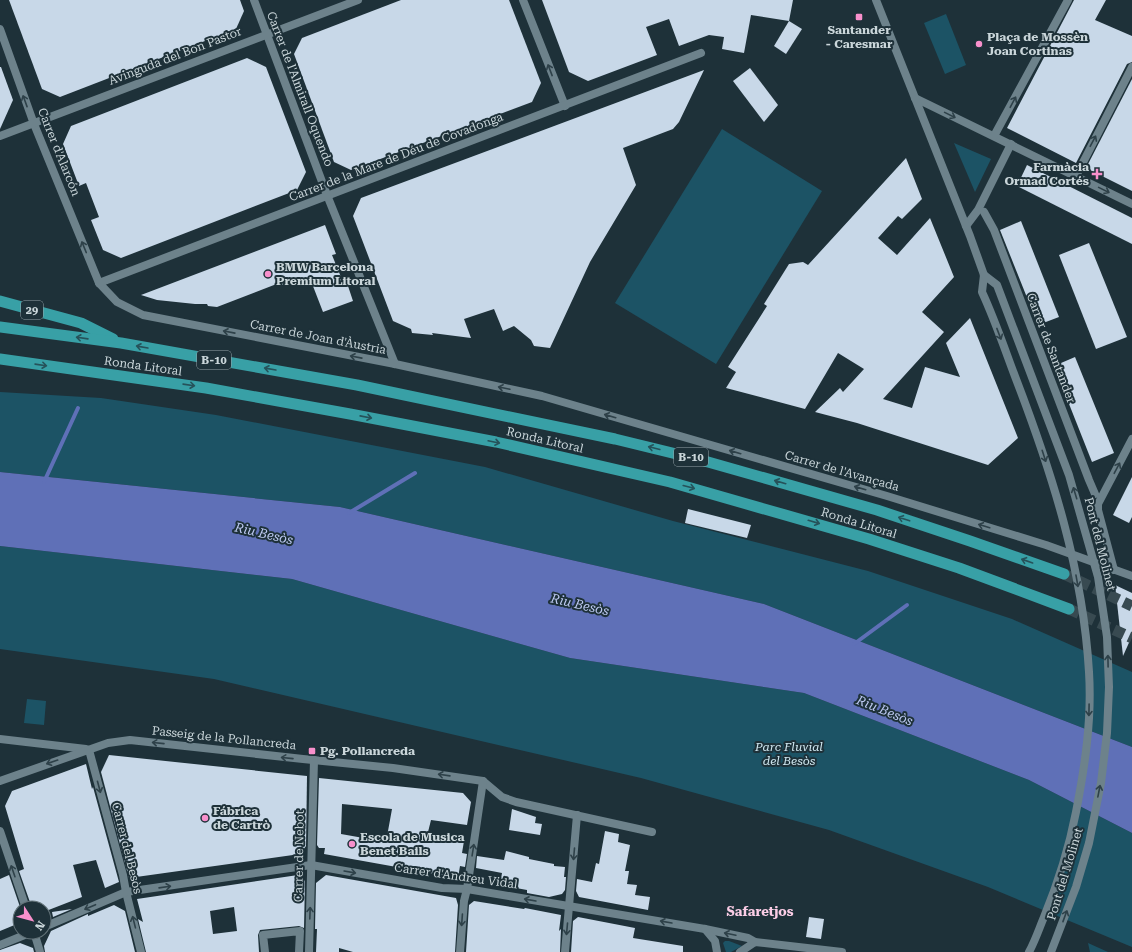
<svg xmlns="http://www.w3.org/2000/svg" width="1132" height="952" font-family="'Roboto Serif',serif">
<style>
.green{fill:#1c5365}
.water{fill:#5f70b7}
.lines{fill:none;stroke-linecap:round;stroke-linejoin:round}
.stream{stroke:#5f70b7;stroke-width:4}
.building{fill:#c8d8e8;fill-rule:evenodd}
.trunk-tunnel{stroke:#384a51;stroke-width:11;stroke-dasharray:11 5.5;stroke-linecap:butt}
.pedestrian{stroke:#6d828b;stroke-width:8}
.minor{stroke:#6d828b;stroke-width:8}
.tertiary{stroke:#6d828b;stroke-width:8}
.trunk{stroke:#38a0a6;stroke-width:11}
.oneway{stroke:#2e4149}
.oneway2{stroke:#26525a}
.poi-dot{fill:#f890cc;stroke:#1e3139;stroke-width:1.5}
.labels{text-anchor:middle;stroke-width:4;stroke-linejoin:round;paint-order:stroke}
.shield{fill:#1e3139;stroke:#96a4aa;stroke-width:1}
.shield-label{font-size:11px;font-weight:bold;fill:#cad6da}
.poi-label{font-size:12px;font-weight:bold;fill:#cad6da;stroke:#1e3139;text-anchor:start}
.street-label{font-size:12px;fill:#cad6da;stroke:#1e3139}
.park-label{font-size:12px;font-style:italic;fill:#d0e8f1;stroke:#1e3139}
.water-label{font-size:13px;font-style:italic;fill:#becaf2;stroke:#1e3139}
.neighbourhood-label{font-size:13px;font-weight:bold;fill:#fbcde6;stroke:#1e3139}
</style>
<rect width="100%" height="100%" fill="#1e3139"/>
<g class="green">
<polygon points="946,14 966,65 945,74 924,23"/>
<polygon points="722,129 822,191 716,364 615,303"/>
<polygon points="954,143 991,159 975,192"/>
<polygon points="0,392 101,398 216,415 485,467 673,521 868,571 1012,619 1132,672 1132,747 764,604 340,507 0,472"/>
<polygon points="0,546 292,579 570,658 804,693 1029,780 1132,833 1132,947 988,887 829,830 641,778 214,679 0,649"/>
<polygon points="27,699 46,701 44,725 24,723"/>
<polygon points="725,941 729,941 742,946 731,952 726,952 723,943"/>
<polygon points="1088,943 1108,952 1090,952"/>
</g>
<polygon class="water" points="0,472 340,507 764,604 1132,747 1132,833 1029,780 804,693 570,658 292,579 0,546"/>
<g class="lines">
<g class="stream">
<polyline points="44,482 78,408"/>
<polyline points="349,513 415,473"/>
<polyline points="854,644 907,605"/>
</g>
</g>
<g class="building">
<polygon points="9,0 240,0 244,11 236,29 60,97 42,89"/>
<polygon points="401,0 509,0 541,83 532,102 351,170 334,162 294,54 302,38"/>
<polygon points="542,0 793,0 789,21 751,15 744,53 722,49 724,37 709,35 679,46 669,19 646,27 657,55 588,81 569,72"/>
<polygon points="1074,0 1106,0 1095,20 1132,36 1132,62 1127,64 1076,163 1007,128"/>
<polygon points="789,21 802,29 786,54 774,46"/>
<polygon points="247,58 266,67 306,172 297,190 121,258 103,250 91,220 99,217 86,183 79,186 63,144 71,126"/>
<polygon points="0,67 1,67 13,100 0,129"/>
<polygon points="750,68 778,105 764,122 733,81"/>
<polygon points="704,70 679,122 673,129 623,148 636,185 590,262 550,348 534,346 531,340 514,326 503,331 494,309 464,319 471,338 432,333 433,335 412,333 411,329 393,321 353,216 361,198"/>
<polygon points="1132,79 1132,191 1086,168"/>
<polygon points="906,158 922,199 902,219 898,216 878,238 897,255 930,218 954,277 922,312 944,332 883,399 912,408 925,367 960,377 946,343 970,318 1018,438 988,465 857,423 815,412 840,388 843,392 864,369 838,353 805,409 726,388 736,372 728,367 767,306 764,304 789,264 803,262 808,265"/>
<polygon points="1027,165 1132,218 1132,244 1017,186"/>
<polygon points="1021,221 1059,317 1038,325 1000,230"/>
<polygon points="325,225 336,254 332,255 345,287 348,286 353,301 323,312 311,281 291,285 274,285 217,307 208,306 207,304 195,304 157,300 141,295"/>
<polygon points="1089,243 1127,337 1096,349 1059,255"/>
<polygon points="1075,357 1114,453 1092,462 1054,366"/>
<polygon points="1132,477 1132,517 1129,523 1113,515"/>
<polygon points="688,509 751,525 747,538 685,523"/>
<polygon points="1115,585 1132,593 1132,636 1123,656"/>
<polygon points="109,755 307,776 306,846 300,854 129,878 101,772"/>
<polygon points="86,764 92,789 93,787 119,882 105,888 96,860 73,865 82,897 46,911 44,910 44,908 38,908 31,905 19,871 24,869 5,806 12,791"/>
<path d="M 319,778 L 463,793 L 471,802 L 467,825 L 431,820 L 428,832 L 464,841 L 462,853 L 467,854 L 465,867 L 460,866 L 458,878 L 324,854 L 325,848 L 319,848 L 317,845 ZM 342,804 L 392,809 L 386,842 L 341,834 Z"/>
<polygon points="512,809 536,817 535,823 542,824 540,835 509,830"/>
<polygon points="605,831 619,834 618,842 630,845 625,871 629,871 627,884 637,885 635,895 650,897 648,910 579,897 576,891 577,879 592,882 596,863 599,864"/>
<polygon points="506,851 529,857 529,859 554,864 554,866 565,867 564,877 566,877 565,890 562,894 549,897 527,893 527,890 500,885 502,873 476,868 477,856 504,860"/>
<polygon points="9,875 20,907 20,917 17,924 0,931 0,879"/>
<path d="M 298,875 L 305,881 L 304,928 L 299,926 L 260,930 L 258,935 L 259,952 L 146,952 L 138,919 L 143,922 L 137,899 ZM 234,907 L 237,931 L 213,934 L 210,911 Z"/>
<polygon points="326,875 456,898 458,905 455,952 353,952 339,948 339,952 316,952 317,929 315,929 316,883"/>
<polygon points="474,901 524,909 525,908 561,915 559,931 561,929 560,952 466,952 469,905"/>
<polygon points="114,905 125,911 135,952 45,952 44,946 51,931 88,914 88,916"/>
<polygon points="72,909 53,917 52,912"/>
<polygon points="578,917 635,928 633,938 683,946 683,952 571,952 573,921"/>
<polygon points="809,917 824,919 821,939 806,937"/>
<polygon points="20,943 33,948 34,952 0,952 0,950"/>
</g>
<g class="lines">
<g class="trunk-tunnel">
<polyline points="1064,574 1132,606"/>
<polyline points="1069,609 1132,638"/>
</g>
<g class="pedestrian">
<polyline points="984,212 994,230 1089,480 1095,494"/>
<polyline points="126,892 141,952"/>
<polyline points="0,945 32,932"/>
<polyline points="265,952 263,935 300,931 299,952"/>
</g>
<g class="minor">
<polyline points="254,0 327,195 395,364"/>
<polyline points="523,0 565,106"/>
<polyline points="0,29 34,124 99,283 117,302 143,315 395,364 542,396 887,496 1046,545 1132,576"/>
<polyline points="915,98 1132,204"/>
<polyline points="0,136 358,0"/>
<polyline points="994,136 1068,0"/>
<polyline points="1076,176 1132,67"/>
<polyline points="966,226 978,210 1011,144"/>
<polyline points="99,283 701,53"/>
<polyline points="1114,570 1098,510 1098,504 1132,439"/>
<polyline points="0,739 86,749"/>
<polyline points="89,750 123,875 126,892"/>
<polyline points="0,781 108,743 130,740 303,759 393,768 483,781 502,797 516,802 652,832"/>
<polyline points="0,831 26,908"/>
<polyline points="44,927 126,892 311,865 442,888 467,889 705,929 748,938 755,942"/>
<polyline points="705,929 715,941 717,952"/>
<polyline points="34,932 40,952"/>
<polyline points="309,952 314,760"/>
<polyline points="460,952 464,901 467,889 483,781"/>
<polyline points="565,952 577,815"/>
<polyline points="740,952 755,942 842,952"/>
</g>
<g class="tertiary">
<path d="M 876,0 L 970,236 L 984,275 L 982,292 C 995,320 1005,350 1016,379 C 1052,473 1083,570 1089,672 C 1092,719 1085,766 1076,812 C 1069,848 1058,883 1044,917 C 1039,929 1035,941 1029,952"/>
<polyline points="984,275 997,285 1069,475 1098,577 1107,637 1109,687 1107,733 1101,783 1089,843 1076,887 1051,952"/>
</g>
<g class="trunk">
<polyline points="0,301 81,323 113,339"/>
<polyline points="0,327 121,343 357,385 615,439 701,460 877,510 970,541 1064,574"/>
<polyline points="0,359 206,388 350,414 496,442 670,482 869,539 959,568 1069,609"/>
</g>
</g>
<defs><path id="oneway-shaft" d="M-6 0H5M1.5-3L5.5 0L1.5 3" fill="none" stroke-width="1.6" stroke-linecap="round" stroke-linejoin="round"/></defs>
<g class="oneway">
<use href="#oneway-shaft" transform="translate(550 70) rotate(-111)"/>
<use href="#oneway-shaft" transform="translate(25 101) rotate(-110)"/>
<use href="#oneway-shaft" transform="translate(1013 102) rotate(-62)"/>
<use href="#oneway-shaft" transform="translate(950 115) rotate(26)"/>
<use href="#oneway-shaft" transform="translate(1093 141) rotate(-62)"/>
<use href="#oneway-shaft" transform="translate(1104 190) rotate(26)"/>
<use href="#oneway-shaft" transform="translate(84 247) rotate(-112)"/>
<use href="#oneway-shaft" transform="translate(229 332) rotate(-169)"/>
<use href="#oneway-shaft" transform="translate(999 334) rotate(69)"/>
<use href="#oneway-shaft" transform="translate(356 357) rotate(-169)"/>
<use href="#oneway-shaft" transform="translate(504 388) rotate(-168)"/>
<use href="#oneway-shaft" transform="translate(610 416) rotate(-164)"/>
<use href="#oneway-shaft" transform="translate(735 452) rotate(-164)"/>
<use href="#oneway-shaft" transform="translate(1044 456) rotate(72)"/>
<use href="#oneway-shaft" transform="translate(1117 468) rotate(-62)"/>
<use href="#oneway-shaft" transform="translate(860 488) rotate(-164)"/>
<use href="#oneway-shaft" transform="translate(1075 493) rotate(-107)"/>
<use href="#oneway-shaft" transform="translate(984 526) rotate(-163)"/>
<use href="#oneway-shaft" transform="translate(1077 581) rotate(80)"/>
<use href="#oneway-shaft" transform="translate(1108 661) rotate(-91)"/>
<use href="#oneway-shaft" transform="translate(1089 710) rotate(91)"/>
<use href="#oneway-shaft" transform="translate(158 743) rotate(-174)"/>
<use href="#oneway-shaft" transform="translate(287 758) rotate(-174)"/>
<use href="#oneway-shaft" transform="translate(52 762) rotate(161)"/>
<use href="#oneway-shaft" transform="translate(444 775) rotate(-172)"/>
<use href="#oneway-shaft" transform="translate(99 787) rotate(75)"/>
<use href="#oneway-shaft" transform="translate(1099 791) rotate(-79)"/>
<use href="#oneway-shaft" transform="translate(473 850) rotate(-81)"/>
<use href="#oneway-shaft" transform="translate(574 854) rotate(95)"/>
<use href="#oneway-shaft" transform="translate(13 871) rotate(-109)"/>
<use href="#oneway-shaft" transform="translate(350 872) rotate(10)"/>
<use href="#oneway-shaft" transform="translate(165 887) rotate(-8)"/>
<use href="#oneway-shaft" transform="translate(530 900) rotate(-170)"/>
<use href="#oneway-shaft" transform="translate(90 907) rotate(157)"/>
<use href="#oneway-shaft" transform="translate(310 913) rotate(-88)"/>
<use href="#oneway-shaft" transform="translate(1065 916) rotate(-70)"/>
<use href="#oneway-shaft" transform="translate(462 920) rotate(94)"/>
<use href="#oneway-shaft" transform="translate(134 922) rotate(-104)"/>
<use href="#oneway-shaft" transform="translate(666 922) rotate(-170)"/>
<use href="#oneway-shaft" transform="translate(567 929) rotate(95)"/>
<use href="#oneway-shaft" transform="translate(730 934) rotate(-168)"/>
</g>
<g class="oneway2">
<use href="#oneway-shaft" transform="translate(82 338) rotate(-172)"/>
<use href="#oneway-shaft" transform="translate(142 347) rotate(-170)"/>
<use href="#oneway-shaft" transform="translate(41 365) rotate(8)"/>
<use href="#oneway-shaft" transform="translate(270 369) rotate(-170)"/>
<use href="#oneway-shaft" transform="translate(189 385) rotate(8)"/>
<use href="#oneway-shaft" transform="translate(366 417) rotate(11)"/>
<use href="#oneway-shaft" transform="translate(494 442) rotate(12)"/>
<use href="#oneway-shaft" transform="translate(654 448) rotate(-166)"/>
<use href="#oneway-shaft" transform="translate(780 482) rotate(-164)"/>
<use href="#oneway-shaft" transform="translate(689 487) rotate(15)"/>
<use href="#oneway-shaft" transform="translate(904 519) rotate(-162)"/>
<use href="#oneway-shaft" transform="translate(814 522) rotate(16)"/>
<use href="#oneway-shaft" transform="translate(1027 561) rotate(-161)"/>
</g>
<g class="poi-dot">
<rect x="855" y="13" width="8" height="8" rx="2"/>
<circle cx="979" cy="44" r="4"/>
<path d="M1095 168h4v4h4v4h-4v4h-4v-4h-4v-4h4z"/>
<circle cx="268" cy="274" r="4"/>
<rect x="308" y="747" width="8" height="8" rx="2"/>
<circle cx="205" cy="818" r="4"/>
<circle cx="352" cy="844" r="4"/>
</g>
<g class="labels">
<g class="shield">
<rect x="21" y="301" width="22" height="18" rx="3"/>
<rect x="197" y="351" width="34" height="18" rx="3"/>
<rect x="674" y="448" width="34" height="18" rx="3"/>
</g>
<g class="shield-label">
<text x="32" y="314">29</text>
<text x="214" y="364">B-10</text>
<text x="691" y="461">B-10</text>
</g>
<g class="poi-label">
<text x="859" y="34" text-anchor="middle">Santander<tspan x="859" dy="14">- Caresmar</tspan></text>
<text x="987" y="41">Plaça de Mossèn<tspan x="987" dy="14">Joan Cortinas</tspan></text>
<text x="1089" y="171" text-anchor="end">Farmàcia<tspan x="1089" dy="14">Ormad Cortés</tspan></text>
<text x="276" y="271">BMW Barcelona<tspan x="276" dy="14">Premium Litoral</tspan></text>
<text x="320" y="755">Pg. Pollancreda</text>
<text x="213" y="815">Fábrica<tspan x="213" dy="14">de Cartrò</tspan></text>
<text x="360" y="841">Escola de Musica<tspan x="360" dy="14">Benet Bails</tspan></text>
</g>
<g class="street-label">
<text transform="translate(175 56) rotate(-21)" y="4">Avinguda del Bon Pastor</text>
<text transform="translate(300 89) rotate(69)" y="4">Carrer de l'Almirall Oquendo</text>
<text transform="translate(59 152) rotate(68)" y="4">Carrer d'Alarcón</text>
<text transform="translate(396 157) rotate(-21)" y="4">Carrer de la Mare de Déu de Covadonga</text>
<text transform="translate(318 337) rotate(11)" y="4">Carrer de Joan d'Àustria</text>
<text transform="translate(1051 348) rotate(69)" y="4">Carrer de Santander</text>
<text transform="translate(143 366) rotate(8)" y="4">Ronda Litoral</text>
<text transform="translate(545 440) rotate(13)" y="4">Ronda Litoral</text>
<text transform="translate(842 471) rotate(16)" y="4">Carrer de l'Avançada</text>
<text transform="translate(859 523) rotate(17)" y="4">Ronda Litoral</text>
<text transform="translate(1100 544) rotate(76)" y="4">Pont del Molinet</text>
<text transform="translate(224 738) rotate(6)" y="4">Passeig de la Pollancreda</text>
<text transform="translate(127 848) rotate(76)" y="4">Carrer del Besòs</text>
<text transform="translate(299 856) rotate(-89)" y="4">Carrer de Nebot</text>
<text transform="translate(1065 874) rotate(-73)" y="4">Pont del Molinet</text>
<text transform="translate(456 876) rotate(8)" y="4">Carrer d'Andreu Vidal</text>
</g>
<g class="park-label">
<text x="789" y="751">Parc Fluvial<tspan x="789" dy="14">del Besòs</tspan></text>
</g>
<g class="water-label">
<text transform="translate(264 533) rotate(13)" y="5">Riu Besòs</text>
<text transform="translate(580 604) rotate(13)" y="5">Riu Besòs</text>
<text transform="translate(885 710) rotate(22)" y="5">Riu Besòs</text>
</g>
<g class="neighbourhood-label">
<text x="760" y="916">Safaretjos</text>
</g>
</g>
<g transform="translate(32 920) rotate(126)"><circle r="19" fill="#1e3139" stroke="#637379"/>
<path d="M0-3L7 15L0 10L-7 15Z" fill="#f890cc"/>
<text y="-6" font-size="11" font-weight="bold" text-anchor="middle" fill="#cad6da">N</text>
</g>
</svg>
